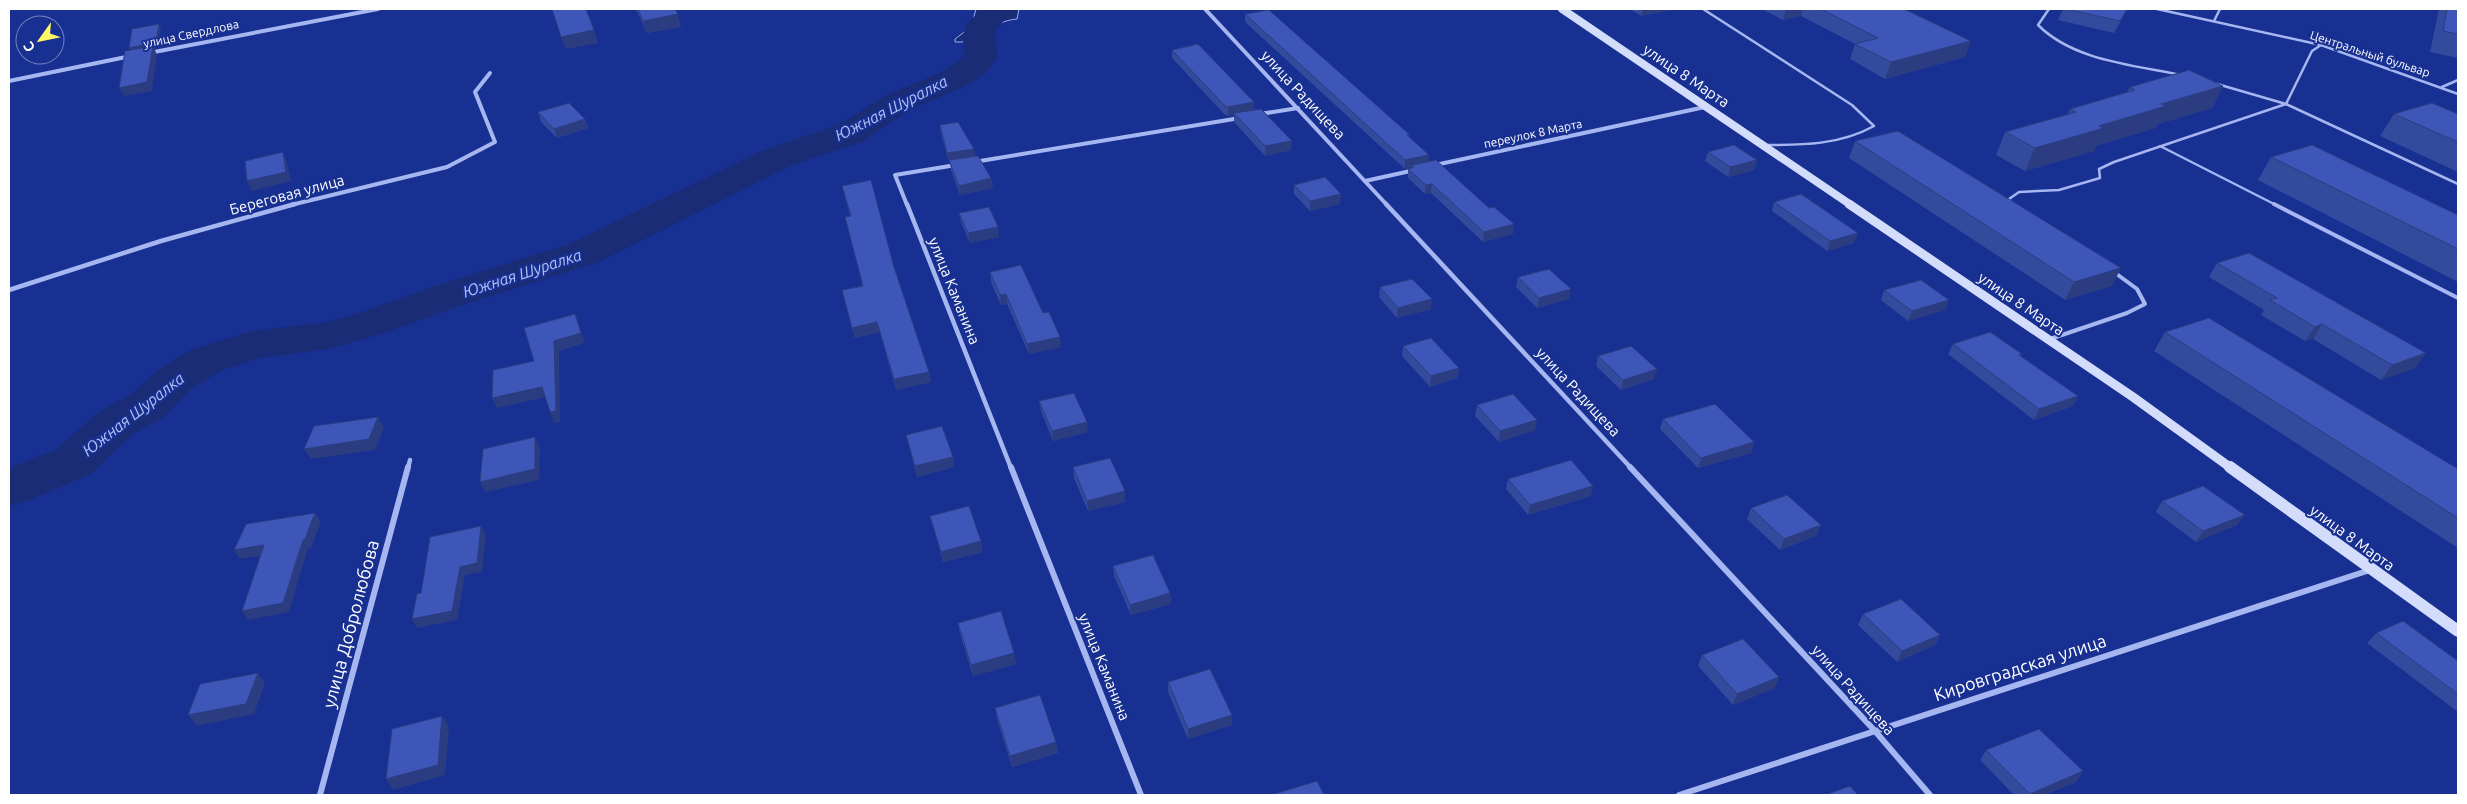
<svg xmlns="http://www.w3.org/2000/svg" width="2467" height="804" font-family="Ubuntu,sans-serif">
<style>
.water{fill:#1a2c76;stroke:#99adf2}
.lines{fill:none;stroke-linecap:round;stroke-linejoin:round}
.river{fill:#1a2c76;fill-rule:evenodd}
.lane-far1{stroke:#a6b6f0;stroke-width:2.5}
.lane{stroke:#a6b6f0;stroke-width:4}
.street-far2{stroke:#a6b6f0;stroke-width:4}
.street-far1{stroke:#a6b6f0;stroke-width:4.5}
.street{stroke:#a6b6f0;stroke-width:6}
.secondary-far2{stroke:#d4dcfb;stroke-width:8}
.secondary-far1{stroke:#d4dcfb;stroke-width:9}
.secondary{stroke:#d4dcfb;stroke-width:12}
.wall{fill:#344a9d}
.shaded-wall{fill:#2b3c80}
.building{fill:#3d56b7;stroke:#2b3c80}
.labels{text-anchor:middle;stroke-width:4;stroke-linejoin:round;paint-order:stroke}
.far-street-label{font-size:12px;fill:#fff;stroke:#183091}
.street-label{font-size:15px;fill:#fff;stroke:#183091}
.water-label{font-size:16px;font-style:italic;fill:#b2c1f6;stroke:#183091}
.near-street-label{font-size:18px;fill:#fff;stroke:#183091}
</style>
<rect width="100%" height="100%" fill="#183091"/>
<path class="water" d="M 976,9 L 1019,9 L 1017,19 C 1005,20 994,25 985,33 L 984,43 L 979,46 L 968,39 L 962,42 L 955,42 L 955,39 L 971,27 Z"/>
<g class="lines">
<path class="river" d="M 983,9 L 1014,9 L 995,31 L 997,57 L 985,74 L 970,84 L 911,109 L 864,141 L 790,166 L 599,262 L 465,304 L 385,333 L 328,349 L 259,358 L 220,371 L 190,390 L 164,417 L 134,433 L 91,474 L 27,501 L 9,506 L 9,468 L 55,450 L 100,411 L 130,395 L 158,370 L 188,351 L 252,331 L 327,322 L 353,315 L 435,286 L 569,244 L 764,150 L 838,125 L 887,95 L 946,70 L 964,56 C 962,30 962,26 983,9 Z"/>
<g class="lane-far1">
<path d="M 1703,9 L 1852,105 L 1874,126 C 1840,145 1803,145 1765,145"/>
<path d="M 2049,9 L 2038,25 C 2074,61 2134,65 2181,75"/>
<polyline points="2157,9 2321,45 2458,94"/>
<polyline points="2214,21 2220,9"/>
<polyline points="2217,84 2286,104 2458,184"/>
<polyline points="2442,87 2458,80"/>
<polyline points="2160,146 2276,205"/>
<polyline points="2012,203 2009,199 2019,192 2059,190 2100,178 2099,169 2114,162 2286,104 2312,51 2321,45"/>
</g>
<g class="lane">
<polyline points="2274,204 2458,298"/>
<polyline points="2050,339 2127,313 2145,304 2137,289 2114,272"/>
</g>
<g class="street-far2">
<polyline points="1205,9 1387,205"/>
<polyline points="149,53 378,9"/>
<polyline points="9,81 131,56"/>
<polyline points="1260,114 1298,108"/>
<polyline points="974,162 1240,118"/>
<polyline points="1435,165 1705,107"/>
<polyline points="1365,181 1415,170"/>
<polyline points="291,205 447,167 495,142 475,92 490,73"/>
<polyline points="907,205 895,175 956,165"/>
</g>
<g class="street-far1">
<polyline points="907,204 1011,468"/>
<polyline points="1386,204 1631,468"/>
<polyline points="9,290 161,241 295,204"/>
<polyline points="408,468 410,460"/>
</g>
<g class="street">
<polyline points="1011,467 1141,795"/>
<polyline points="1630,467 1875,731 1930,795"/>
<polyline points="320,795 408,467"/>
<polyline points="1679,795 2370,570"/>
</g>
<polyline class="secondary-far2" points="1562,9 1851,205"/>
<polyline class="secondary-far1" points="1849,204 2133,397 2231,468"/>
<polyline class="secondary" points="2230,467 2458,631"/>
</g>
<g class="wall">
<polygon points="636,9 675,9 681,27 647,33"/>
<polygon points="1630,9 1672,9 1671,10 1641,16"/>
<polygon points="1762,9 1904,9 1965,57 1885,79 1850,59 1855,44 1801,16 1783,20"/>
<polygon points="2063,9 2128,9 2114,33 2058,20"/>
<polygon points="2439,9 2458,9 2458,58 2430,52"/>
<polygon points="1245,14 1409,138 1429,155 1428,162 1513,234 1483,242 1431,193 1425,194 1408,178 1408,169 1412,168 1412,167 1405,169 1245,22"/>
<polygon points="1172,50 1254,110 1291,150 1265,156 1234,122 1234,115 1228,116 1224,114 1172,58"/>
<polygon points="2223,86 2212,108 2158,124 2155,128 2096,146 2094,151 2025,171 1996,155 2005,132 2067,115 2070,109 2127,92 2130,87"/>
<polygon points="538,112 585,119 588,128 557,138 541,122"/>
<polygon points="2394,114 2458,114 2458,172 2380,136"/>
<polygon points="940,125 974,149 975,156 991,178 993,188 960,195 951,170 950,162 949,162 941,134"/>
<polygon points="1855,141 2112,286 2065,300 1849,158"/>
<polygon points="1708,152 1757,160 1754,170 1728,177 1705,161"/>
<polygon points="2271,157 2458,215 2458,282 2258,180"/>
<polygon points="1294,185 1340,204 1310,211 1294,194"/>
<polygon points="842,186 894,267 929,372 931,382 896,390 880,332 855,338 842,290 862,286 850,216"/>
<polygon points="1774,202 1854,243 1827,251 1772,211"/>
<polygon points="959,213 999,237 970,243 961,222"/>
<polygon points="2217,263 2426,353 2415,368 2381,380 2313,339 2305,341 2261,315 2264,310 2209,277"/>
<polygon points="990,272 1043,313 1061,347 1029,354 1007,304 1001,305 991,282"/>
<polygon points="1518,277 1569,299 1537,308 1516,287"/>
<polygon points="1380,287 1431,309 1397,318 1379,297"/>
<polygon points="1884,290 1949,300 1945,310 1908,321 1881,300"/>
<polygon points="2165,332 2458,469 2458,548 2154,351"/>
<polygon points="1953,344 2022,354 2021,356 2078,396 2073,406 2034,420 1948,354"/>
<polygon points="1403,346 1459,368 1457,378 1430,387 1402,356"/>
<polygon points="1598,356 1654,379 1621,390 1596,366"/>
<polygon points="1039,401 1088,432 1053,441 1041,411"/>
<polygon points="1477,405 1535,430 1499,442 1475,416"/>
<polygon points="1663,419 1754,442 1751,453 1698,468 1660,429"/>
<polygon points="906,435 953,457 954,467 917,477"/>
<polygon points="1073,467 1125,491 1125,502 1088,511 1074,478"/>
<polygon points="1508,479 1591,496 1528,515 1506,489"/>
<polygon points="2162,501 2237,525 2196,542 2156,512"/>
<polygon points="1751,508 1821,525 1816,536 1780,550 1747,519"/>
<polygon points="930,516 983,552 943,562 933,526"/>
<polygon points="1113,566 1170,593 1171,604 1131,615 1114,576"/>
<polygon points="1863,614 1940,635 1935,645 1897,662 1858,625"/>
<polygon points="958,623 1014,653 1016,664 973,676 960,634"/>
<polygon points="2376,633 2458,661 2458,712 2367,643"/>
<polygon points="1702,655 1779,677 1775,688 1733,705 1698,666"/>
<polygon points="1168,682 1232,715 1232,725 1188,739 1168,692"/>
<polygon points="995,708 1056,742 1058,753 1012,767 997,719"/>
<polygon points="1986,750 2083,771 2076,782 2044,795 2014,795 1980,760"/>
</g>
<g class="shaded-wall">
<polygon points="1643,9 1672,9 1671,10 1641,16"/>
<polygon points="1786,9 1803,9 1801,16 1783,20"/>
<polygon points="2127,9 2128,9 2114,33 2120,21"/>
<polygon points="678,14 681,27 647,33 643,21"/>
<polygon points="159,24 161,28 158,47 154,48 157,55 152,91 124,96 119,88 131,52 129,48"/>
<polygon points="594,30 598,43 566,49 561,37"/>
<polygon points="1971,41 1965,57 1885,79 1891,62"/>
<polygon points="2223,86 2212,108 2158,124 2155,128 2096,146 2094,151 2025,171 2035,148 2161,104"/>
<polygon points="1254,102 1254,111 1234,113 1234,115 1228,116 1228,107"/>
<polygon points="585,119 588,128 557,138 554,129"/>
<polygon points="1292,141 1291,150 1265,156 1265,146"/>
<polygon points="974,149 975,158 949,162 947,153"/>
<polygon points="283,152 287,162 291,181 252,191 247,181"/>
<polygon points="1429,155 1428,163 1412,165 1412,167 1405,169 1405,160"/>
<polygon points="1757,160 1754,170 1728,177 1730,167"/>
<polygon points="991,178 993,188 960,195 959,186"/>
<polygon points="1432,184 1431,193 1425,194 1426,185"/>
<polygon points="1341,194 1340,204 1310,211 1310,201"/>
<polygon points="1514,224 1513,234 1483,242 1484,232"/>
<polygon points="998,227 999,237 970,243 968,233"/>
<polygon points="1858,233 1854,243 1827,251 1830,241"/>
<polygon points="2121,268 2112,286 2065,300 2074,282"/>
<polygon points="1571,289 1569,299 1537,308 1539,298"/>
<polygon points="1006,294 1007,304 1001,305 1000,295"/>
<polygon points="1432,299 1431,309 1397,318 1398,308"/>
<polygon points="1949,300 1945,310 1908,321 1912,311"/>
<polygon points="575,314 585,343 559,351 560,422 554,423 550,412 554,341"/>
<polygon points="877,322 880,332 855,338 852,328"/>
<polygon points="2322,324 2313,339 2305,341 2315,327"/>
<polygon points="1060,337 1061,347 1029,354 1027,344"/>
<polygon points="2426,353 2415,368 2381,380 2392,365"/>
<polygon points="1459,368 1457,378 1430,387 1431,376"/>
<polygon points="1657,369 1654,379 1621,390 1623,380"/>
<polygon points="929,372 931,382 896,390 894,379"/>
<polygon points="542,387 546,397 497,408 492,398"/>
<polygon points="2078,396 2073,406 2034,420 2039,409"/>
<polygon points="378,417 384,427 375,450 311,459 304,449"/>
<polygon points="1537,420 1535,430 1499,442 1500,431"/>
<polygon points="1087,422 1088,432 1053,441 1052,431"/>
<polygon points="535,437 540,448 539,480 485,492 480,482"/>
<polygon points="1754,442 1751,453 1698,468 1701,458"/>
<polygon points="953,457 954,467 917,477 915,466"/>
<polygon points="1593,486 1591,496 1528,515 1530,505"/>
<polygon points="1125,491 1125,502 1088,511 1087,501"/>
<polygon points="315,513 321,522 311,548 308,548 289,612 248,620 242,611 303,540"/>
<polygon points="2245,515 2237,525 2196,542 2203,531"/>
<polygon points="1821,525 1816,536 1780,550 1784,539"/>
<polygon points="481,526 486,535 482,572 465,575 457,620 417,628 412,619 460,567"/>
<polygon points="981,541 983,552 943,562 941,552"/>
<polygon points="264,545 270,554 240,559 234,550"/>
<polygon points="1170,593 1171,604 1131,615 1130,605"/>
<polygon points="1940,635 1935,645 1897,662 1902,651"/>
<polygon points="1014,653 1016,664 973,676 971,665"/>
<polygon points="258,673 265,683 254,714 197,726 188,715"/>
<polygon points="1779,677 1775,688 1733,705 1737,694"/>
<polygon points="1232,715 1232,725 1188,739 1188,729"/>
<polygon points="442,716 449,726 445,775 393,790 386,779"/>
<polygon points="1056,742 1058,753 1012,767 1010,756"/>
<polygon points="2083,771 2076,782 2044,795 2029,795 2030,794"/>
</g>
<g class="building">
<polygon points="552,9 586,9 594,30 561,37"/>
<polygon points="638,9 675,9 678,14 643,21"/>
<polygon points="1821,9 1904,9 1971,41 1891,62 1855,44 1878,38"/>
<polygon points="2066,9 2127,9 2120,21"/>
<polygon points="2447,9 2458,9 2458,34 2443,31"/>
<polygon points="1269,10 1410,135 1407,135 1429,155 1405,160 1245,14"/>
<polygon points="159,24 156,42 129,48 132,29"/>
<polygon points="1198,44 1254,102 1228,107 1224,105 1172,50"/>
<polygon points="153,46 147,82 119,88 125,51"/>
<polygon points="2189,70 2223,86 2161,104 2166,106 2099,126 2104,128 2035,148 2005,132 2076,112 2070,109 2135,90 2130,87"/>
<polygon points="569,103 585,119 554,129 538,112"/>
<polygon points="2432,103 2458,114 2458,142 2394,114"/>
<polygon points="1261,109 1292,141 1265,146 1234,113"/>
<polygon points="958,122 974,149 947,153 940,125"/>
<polygon points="1898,131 2121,268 2074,282 1855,141"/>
<polygon points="1734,145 1757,160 1730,167 1708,152"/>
<polygon points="2312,145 2458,215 2458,249 2271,157"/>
<polygon points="283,152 286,172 247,181 245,161"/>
<polygon points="978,156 991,178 959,186 949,160"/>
<polygon points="1436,160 1489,208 1494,207 1514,224 1484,232 1432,184 1426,185 1408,169 1414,167 1412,165"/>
<polygon points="1325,177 1341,194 1310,201 1294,185"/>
<polygon points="871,180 894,267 929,372 894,379 877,322 852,328 842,290 863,286 845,217 851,216 842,186"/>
<polygon points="1801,194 1858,233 1830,241 1774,202"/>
<polygon points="989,207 998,227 968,233 959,213"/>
<polygon points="2249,253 2426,353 2392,365 2322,324 2315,327 2270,300 2277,298 2217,263"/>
<polygon points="1021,265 1043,313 1049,312 1060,337 1027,344 1006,294 1000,295 990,272"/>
<polygon points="1549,269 1571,289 1539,298 1518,277"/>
<polygon points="1412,279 1432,299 1398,308 1380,287"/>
<polygon points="1921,280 1949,300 1912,311 1884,290"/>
<polygon points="575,314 581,333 554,341 556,411 550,412 542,387 492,398 493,370 534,361 524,328"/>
<polygon points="2209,318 2458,469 2458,518 2165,332"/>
<polygon points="1990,332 2022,354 2019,355 2078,396 2039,409 1953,344"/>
<polygon points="1431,338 1459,368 1431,376 1403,346"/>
<polygon points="1631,346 1657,369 1623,380 1598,356"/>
<polygon points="1074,393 1087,422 1052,431 1039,401"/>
<polygon points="1513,394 1537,420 1500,431 1477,405"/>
<polygon points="1715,404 1754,442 1701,458 1663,419"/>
<polygon points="378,417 369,439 304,449 314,426"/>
<polygon points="942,426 953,457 915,466 906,435"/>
<polygon points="535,437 535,469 480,482 483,449"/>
<polygon points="1110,458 1125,491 1087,501 1073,467"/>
<polygon points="1571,460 1593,486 1530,505 1508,479"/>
<polygon points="2203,486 2245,515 2203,531 2162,501"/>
<polygon points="1787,495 1821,525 1784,539 1751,508"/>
<polygon points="969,506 981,541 941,552 930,516"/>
<polygon points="315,513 305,539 303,540 283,603 242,611 264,545 234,550 246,524"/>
<polygon points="481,526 477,563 460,567 452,611 412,619 417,594 421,593 430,537"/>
<polygon points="1153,555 1170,593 1130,605 1113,566"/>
<polygon points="1901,599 1940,635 1902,651 1863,614"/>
<polygon points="1001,611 1014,653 971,665 958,623"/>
<polygon points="2403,621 2458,661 2458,694 2376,633"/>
<polygon points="1743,639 1779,677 1737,694 1702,655"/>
<polygon points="1210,669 1232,715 1188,729 1168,682"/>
<polygon points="258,673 246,704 188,715 200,684"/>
<polygon points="1040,695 1056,742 1010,756 995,708"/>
<polygon points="442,716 438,765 386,779 392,729"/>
<polygon points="2039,729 2083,771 2030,794 1986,750"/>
<polygon points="1317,781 1324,795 1271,795"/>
<polygon points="1850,786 1858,795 1825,795"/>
</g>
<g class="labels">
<g class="far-street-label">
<text transform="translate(191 34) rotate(-12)" y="4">улица Свердлова</text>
<text transform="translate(2370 54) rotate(18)" y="4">Центральный бульвар</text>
<text transform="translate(1533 134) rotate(-12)" y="4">переулок 8 Марта</text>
</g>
<g class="street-label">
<text transform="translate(1686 76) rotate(34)" y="5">улица 8 Марта</text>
<text transform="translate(1303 95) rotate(47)" y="5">улица Радищева</text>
<text transform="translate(287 195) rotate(-15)" y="5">Береговая улица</text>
<text transform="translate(954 291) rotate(68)" y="5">улица Каманина</text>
<text transform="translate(2021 304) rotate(34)" y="5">улица 8 Марта</text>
<text transform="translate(1578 392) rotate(47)" y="5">улица Радищева</text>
<text transform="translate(2352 538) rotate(36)" y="5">улица 8 Марта</text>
<text transform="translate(1104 667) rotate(68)" y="5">улица Каманина</text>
<text transform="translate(1853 690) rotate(48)" y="5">улица Радищева</text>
</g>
<g class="water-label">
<text transform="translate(891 108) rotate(-27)" y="6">Южная Шуралка</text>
<text transform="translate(522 273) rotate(-18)" y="6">Южная Шуралка</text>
<text transform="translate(133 414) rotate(-38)" y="6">Южная Шуралка</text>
</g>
<g class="near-street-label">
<text transform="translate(351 624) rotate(-75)" y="6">улица Добролюбова</text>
<text transform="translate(2020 668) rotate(-18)" y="6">Кировградская улица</text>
</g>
</g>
<rect width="2467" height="804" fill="none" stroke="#ffffff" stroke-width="20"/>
<g transform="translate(40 40) rotate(237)"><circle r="24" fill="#183091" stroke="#7483bd"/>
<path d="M0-4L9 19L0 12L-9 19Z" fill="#fff765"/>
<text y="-8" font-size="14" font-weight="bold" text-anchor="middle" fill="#ffffff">С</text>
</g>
</svg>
